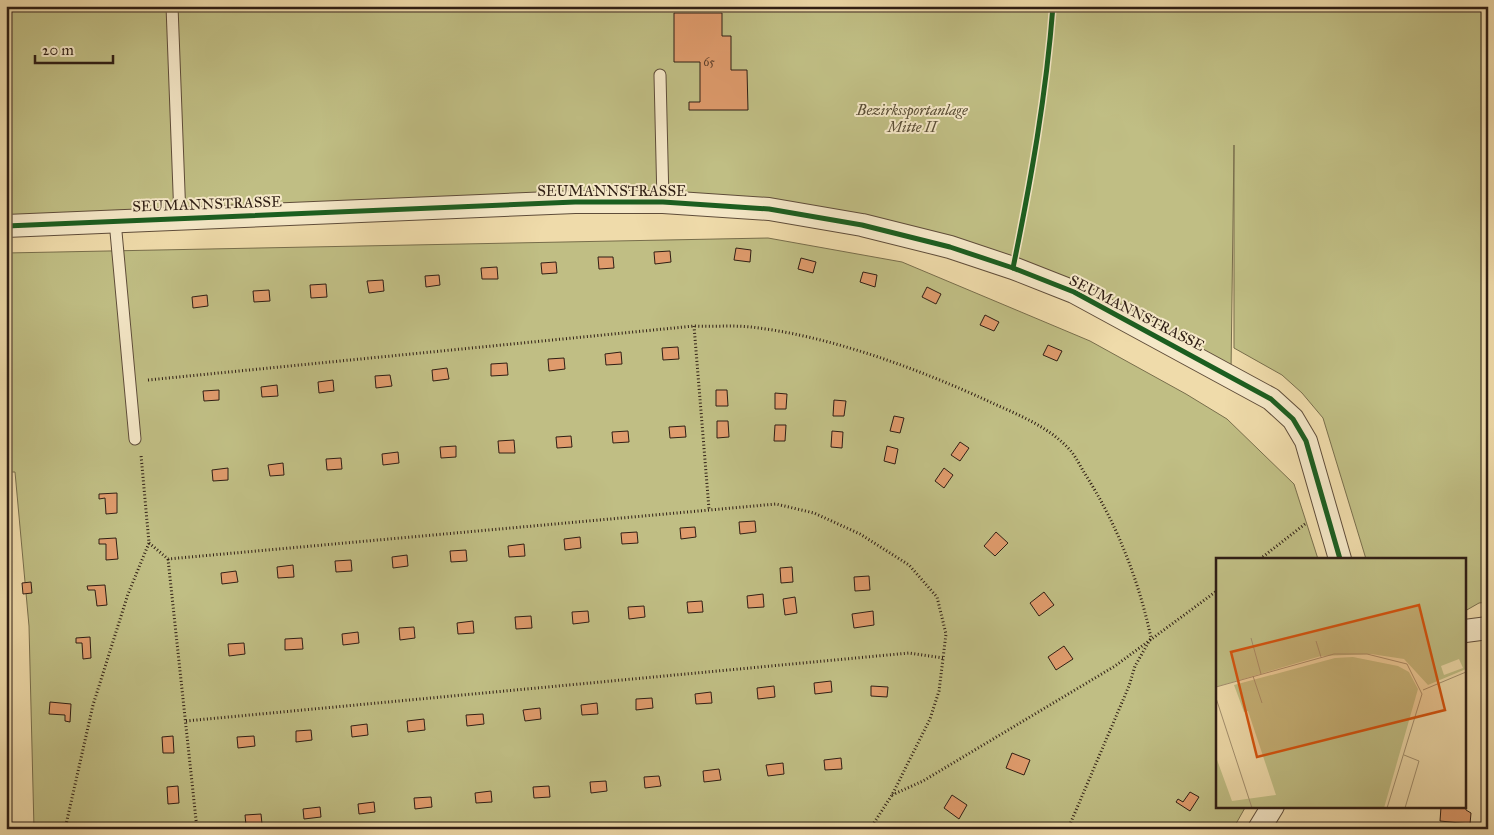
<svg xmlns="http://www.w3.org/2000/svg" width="1494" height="835" font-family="'IM FELL Great Primer',serif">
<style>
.green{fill:#c0be84;stroke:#786e4c}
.building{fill:#df9b6c;stroke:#2f1e14}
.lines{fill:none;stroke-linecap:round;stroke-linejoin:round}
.service-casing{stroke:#5f4d3a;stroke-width:13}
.minor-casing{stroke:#5f4d3a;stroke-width:24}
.path{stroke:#2f1e14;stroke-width:3;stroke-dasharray:1 2.5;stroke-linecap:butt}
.service{stroke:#f5e8c8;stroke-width:11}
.minor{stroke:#f5e8c8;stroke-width:22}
.cycleway-casing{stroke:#f5e8c8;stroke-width:8}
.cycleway{stroke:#1b5e20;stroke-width:5}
.labels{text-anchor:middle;stroke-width:4;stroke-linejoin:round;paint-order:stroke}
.number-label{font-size:12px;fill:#5b3d2a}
.park-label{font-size:15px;font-style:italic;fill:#5a4e36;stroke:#f5e8c8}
.street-label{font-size:15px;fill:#2f1e14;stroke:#f5e8c8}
.inset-road{fill:none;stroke:#a28f6e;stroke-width:1}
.view{fill:#d6530d;fill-opacity:0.15;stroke:#d6530d;stroke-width:2.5}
.inset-edge{fill:none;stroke:#2f1e14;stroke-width:2.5}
</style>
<rect width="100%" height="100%" fill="#efdbaa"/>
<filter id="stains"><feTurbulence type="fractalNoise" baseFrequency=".004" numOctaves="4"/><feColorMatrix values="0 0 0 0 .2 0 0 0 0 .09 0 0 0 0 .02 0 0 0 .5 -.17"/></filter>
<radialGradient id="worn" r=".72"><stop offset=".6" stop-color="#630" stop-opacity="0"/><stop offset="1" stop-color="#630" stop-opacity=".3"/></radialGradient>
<g class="green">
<polygon points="6,6 1488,6 1488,602 1479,603 1465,611 1465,559 1366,559 1323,418 1302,393 1282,375 1234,348 1234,145 1231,372 1042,273 767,204 6,221"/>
<polygon points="768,238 902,262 1090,341 1186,394 1227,419 1294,484 1318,559 1218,559 1218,806 1246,806 1233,829 34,829 29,626 15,472 6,472 6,253"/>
</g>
<g class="building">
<polygon points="674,13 722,13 722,36 731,36 731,70 747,70 748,110 689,110 689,102 700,102 700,62 674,62"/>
<polygon points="736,248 751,250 750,262 734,260"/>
<polygon points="670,251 671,262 655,264 654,252"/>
<polygon points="598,257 613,257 614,268 599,269"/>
<polygon points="801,258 816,262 813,273 798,269"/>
<polygon points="556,262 557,273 542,274 541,263"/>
<polygon points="497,267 498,279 482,279 481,268"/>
<polygon points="863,272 877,275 875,287 860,282"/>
<polygon points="439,275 440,285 426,287 425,276"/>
<polygon points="383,280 384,291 369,293 367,281"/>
<polygon points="326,284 327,297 311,298 310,285"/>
<polygon points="927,287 941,294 936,304 922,297"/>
<polygon points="269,290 270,301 254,302 253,291"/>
<polygon points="207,295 208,306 193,308 192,297"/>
<polygon points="985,315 999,322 994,331 980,325"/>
<polygon points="1048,345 1062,351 1057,361 1043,355"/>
<polygon points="678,347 679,359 663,360 662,348"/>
<polygon points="621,352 622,364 606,365 605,354"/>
<polygon points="564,358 565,369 549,371 548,359"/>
<polygon points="507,363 508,375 491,376 491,364"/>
<polygon points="447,368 449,379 433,381 432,370"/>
<polygon points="390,375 392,386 376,388 375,376"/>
<polygon points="333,380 334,391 319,393 318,382"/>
<polygon points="277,385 278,396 262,397 261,387"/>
<polygon points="219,390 219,400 204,401 203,391"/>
<polygon points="716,390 727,390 728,406 716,406"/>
<polygon points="775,393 787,394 786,409 775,409"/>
<polygon points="834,400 846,401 844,416 833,416"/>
<polygon points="894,416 904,418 900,433 890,431"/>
<polygon points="717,421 728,421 729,437 717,438"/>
<polygon points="775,425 786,425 785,441 774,441"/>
<polygon points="685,426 686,437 670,438 669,427"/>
<polygon points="628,431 629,442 613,443 612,432"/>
<polygon points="832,431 843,432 842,448 831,447"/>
<polygon points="571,436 572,447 557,448 556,437"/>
<polygon points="514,440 515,453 499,453 498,441"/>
<polygon points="960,442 969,448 960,461 951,455"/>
<polygon points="456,446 456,457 441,458 440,447"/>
<polygon points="887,446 898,449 895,464 884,461"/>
<polygon points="398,452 399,463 383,465 382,454"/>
<polygon points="341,458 342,469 327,470 326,459"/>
<polygon points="283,463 284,475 270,476 268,465"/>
<polygon points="228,468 228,480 213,481 212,470"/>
<polygon points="944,468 953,475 944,488 935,481"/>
<polygon points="117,493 117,513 106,514 105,498 99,499 99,494"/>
<polygon points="755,521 756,532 740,534 739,522"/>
<polygon points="695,527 696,537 681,539 680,528"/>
<polygon points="637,532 638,543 622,544 621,533"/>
<polygon points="996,532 1008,543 995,556 984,546"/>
<polygon points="580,537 581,548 565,550 564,539"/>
<polygon points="116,538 118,559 106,560 106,544 99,544 99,539"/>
<polygon points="524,544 525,556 509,557 508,546"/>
<polygon points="466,550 467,561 451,562 450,551"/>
<polygon points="407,555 408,566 393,568 392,557"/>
<polygon points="351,560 352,571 336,572 335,561"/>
<polygon points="293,565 294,577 278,578 277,567"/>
<polygon points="792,567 793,582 781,583 780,568"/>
<polygon points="236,571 238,582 222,584 221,573"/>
<polygon points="869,576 870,590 855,591 854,577"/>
<polygon points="31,582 32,593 23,594 22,583"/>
<polygon points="105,585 107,605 97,606 95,590 88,590 87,586"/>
<polygon points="1044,592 1054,605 1039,616 1030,603"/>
<polygon points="763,594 764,607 748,608 747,596"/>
<polygon points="795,597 797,613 785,615 783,599"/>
<polygon points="702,601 703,612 688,613 687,602"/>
<polygon points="644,606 645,617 629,619 628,607"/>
<polygon points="588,611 589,622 573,624 572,612"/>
<polygon points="873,611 874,625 854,628 852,614"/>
<polygon points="531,616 532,628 516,629 515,617"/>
<polygon points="473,621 474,633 458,634 457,623"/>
<polygon points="414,627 415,638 400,640 399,628"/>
<polygon points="358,632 359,643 343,645 342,634"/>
<polygon points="90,637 91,658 83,659 82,643 76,643 76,638"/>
<polygon points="302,638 303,649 285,650 285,639"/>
<polygon points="244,643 245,654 229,656 228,644"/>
<polygon points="1064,646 1073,659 1056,670 1048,657"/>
<polygon points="831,681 832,692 815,694 814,683"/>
<polygon points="774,686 775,697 758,699 757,688"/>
<polygon points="871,686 888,687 887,697 871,696"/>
<polygon points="711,692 712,703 696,704 695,694"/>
<polygon points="652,698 653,708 636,710 636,699"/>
<polygon points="50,702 71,704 70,722 65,721 65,715 49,714"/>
<polygon points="597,703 598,714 582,715 581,705"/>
<polygon points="540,708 541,719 525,721 523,710"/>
<polygon points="483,714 484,724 467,726 466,715"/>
<polygon points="424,719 425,730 408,732 407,721"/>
<polygon points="367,724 368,735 352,737 351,726"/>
<polygon points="311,730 312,740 296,742 296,731"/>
<polygon points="173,736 174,753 163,753 162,737"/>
<polygon points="254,736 255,746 238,748 237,737"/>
<polygon points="1012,753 1030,760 1024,775 1006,768"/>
<polygon points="841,758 842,769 825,770 824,760"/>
<polygon points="783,763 784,774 768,776 766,765"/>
<polygon points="719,769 721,780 704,782 703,771"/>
<polygon points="659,776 661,786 645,788 644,777"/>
<polygon points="606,781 607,791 591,793 590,782"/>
<polygon points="178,786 179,803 168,804 167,787"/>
<polygon points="549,786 550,797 534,798 533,787"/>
<polygon points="491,791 492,802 476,803 475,793"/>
<polygon points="1190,792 1199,797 1190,811 1176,802 1178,799 1183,802"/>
<polygon points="952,795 967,805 959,819 944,808"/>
<polygon points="431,797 432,807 415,809 414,798"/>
<polygon points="374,802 375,812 359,814 358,804"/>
<polygon points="1465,804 1466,810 1471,813 1470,824 1440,821 1441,807 1465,806"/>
<polygon points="320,807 321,817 304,819 303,809"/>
<polygon points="261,814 262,824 246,825 245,815"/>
</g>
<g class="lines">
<defs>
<g id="service">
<polyline points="172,6 180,218"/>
<polyline points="660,75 663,202"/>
<polyline points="115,221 135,439"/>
</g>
<g id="minor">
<polyline points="6,226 575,202 663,202 769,209 862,225 950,247 1013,268 1074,292 1271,399 1293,419 1306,441 1340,559"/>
<polyline points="1465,631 1488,628"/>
<polyline points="1259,829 1273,806"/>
</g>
</defs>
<use href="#service" class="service-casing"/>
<use href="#minor" class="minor-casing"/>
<g class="path">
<polyline points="694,326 709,509"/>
<path d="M 148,380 L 694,326 C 713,327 732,325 751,327 C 830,336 916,368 988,401 C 1016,414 1048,426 1069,449 C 1076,456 1080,466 1085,474 C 1117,524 1139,581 1151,638 L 1135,666 L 1129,686 L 1068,829"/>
<polyline points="149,543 168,559 776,504 814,513 860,534 909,565 937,597 946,634 939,691 930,719 892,795 870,829"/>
<polyline points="168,559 197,829"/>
<polyline points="1260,559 1305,524"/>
<polyline points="186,721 909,653 943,658"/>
<polyline points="892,795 923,781 1115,666 1218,590"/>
<polyline points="65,829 93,705 128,594 149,543 141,455"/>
</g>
<use href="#service" class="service"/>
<use href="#minor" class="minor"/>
<defs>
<g id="cycleway">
<polyline points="6,226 575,202 663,202 769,209 862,225 950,247 1013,268 1074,292 1271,399 1293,419 1306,441 1340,559"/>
<path d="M 1013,268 C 1031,180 1046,96 1053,6"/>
</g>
</defs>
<use href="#cycleway" class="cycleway-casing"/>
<use href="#cycleway" class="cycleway"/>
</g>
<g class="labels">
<g class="number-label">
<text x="709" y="66">65</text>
</g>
<g class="park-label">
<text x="912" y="115">Bezirkssportanlage<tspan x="912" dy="17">Mitte II</tspan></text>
</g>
<g class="street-label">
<text x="612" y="196">SEUMANNSTRASSE</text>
<text transform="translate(207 204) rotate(-2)" y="5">SEUMANNSTRASSE</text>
<text transform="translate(1137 313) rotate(27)" y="5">SEUMANNSTRASSE</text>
</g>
</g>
<g transform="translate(1216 558)">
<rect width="250" height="250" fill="#efdbaa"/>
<path d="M 0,0 L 250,0 L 250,111 L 212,127 L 188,101 L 155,96 L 105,98 L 0,129 ZM 243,101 L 247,110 L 228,117 L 225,108 ZM 137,99 L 182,108 L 193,114 L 202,131 L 168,250 L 0,250 L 0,199 L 16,243 L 60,237 L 32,153 L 28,154 L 18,127 L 119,100 Z" fill="#c0be84" fill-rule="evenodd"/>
<path class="inset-road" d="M 35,80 L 45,116M 100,83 L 105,99M 37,118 L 46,145M 0,129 L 118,96 L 151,96 L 191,106 L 206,136 L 171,250M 207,132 L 250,114M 0,140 L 36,250M 188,197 L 203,203 L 189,250"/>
<path class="view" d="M 203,47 L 229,152 L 41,199 L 15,94 Z"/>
<rect width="250" height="250" class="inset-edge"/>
</g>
<rect width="1494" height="835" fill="none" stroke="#efdbaa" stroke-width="25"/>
<rect x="8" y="8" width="1479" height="820" fill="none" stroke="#2f1e14" stroke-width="2.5"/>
<rect x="12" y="12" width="1469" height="810" fill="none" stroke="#2f1e14"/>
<path d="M35 55v8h78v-8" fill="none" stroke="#2f1e14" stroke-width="2.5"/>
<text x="42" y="55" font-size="15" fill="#2f1e14" stroke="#f5e8c8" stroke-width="4" paint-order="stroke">20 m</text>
<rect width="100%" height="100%" filter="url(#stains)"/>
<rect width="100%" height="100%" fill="url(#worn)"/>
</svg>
